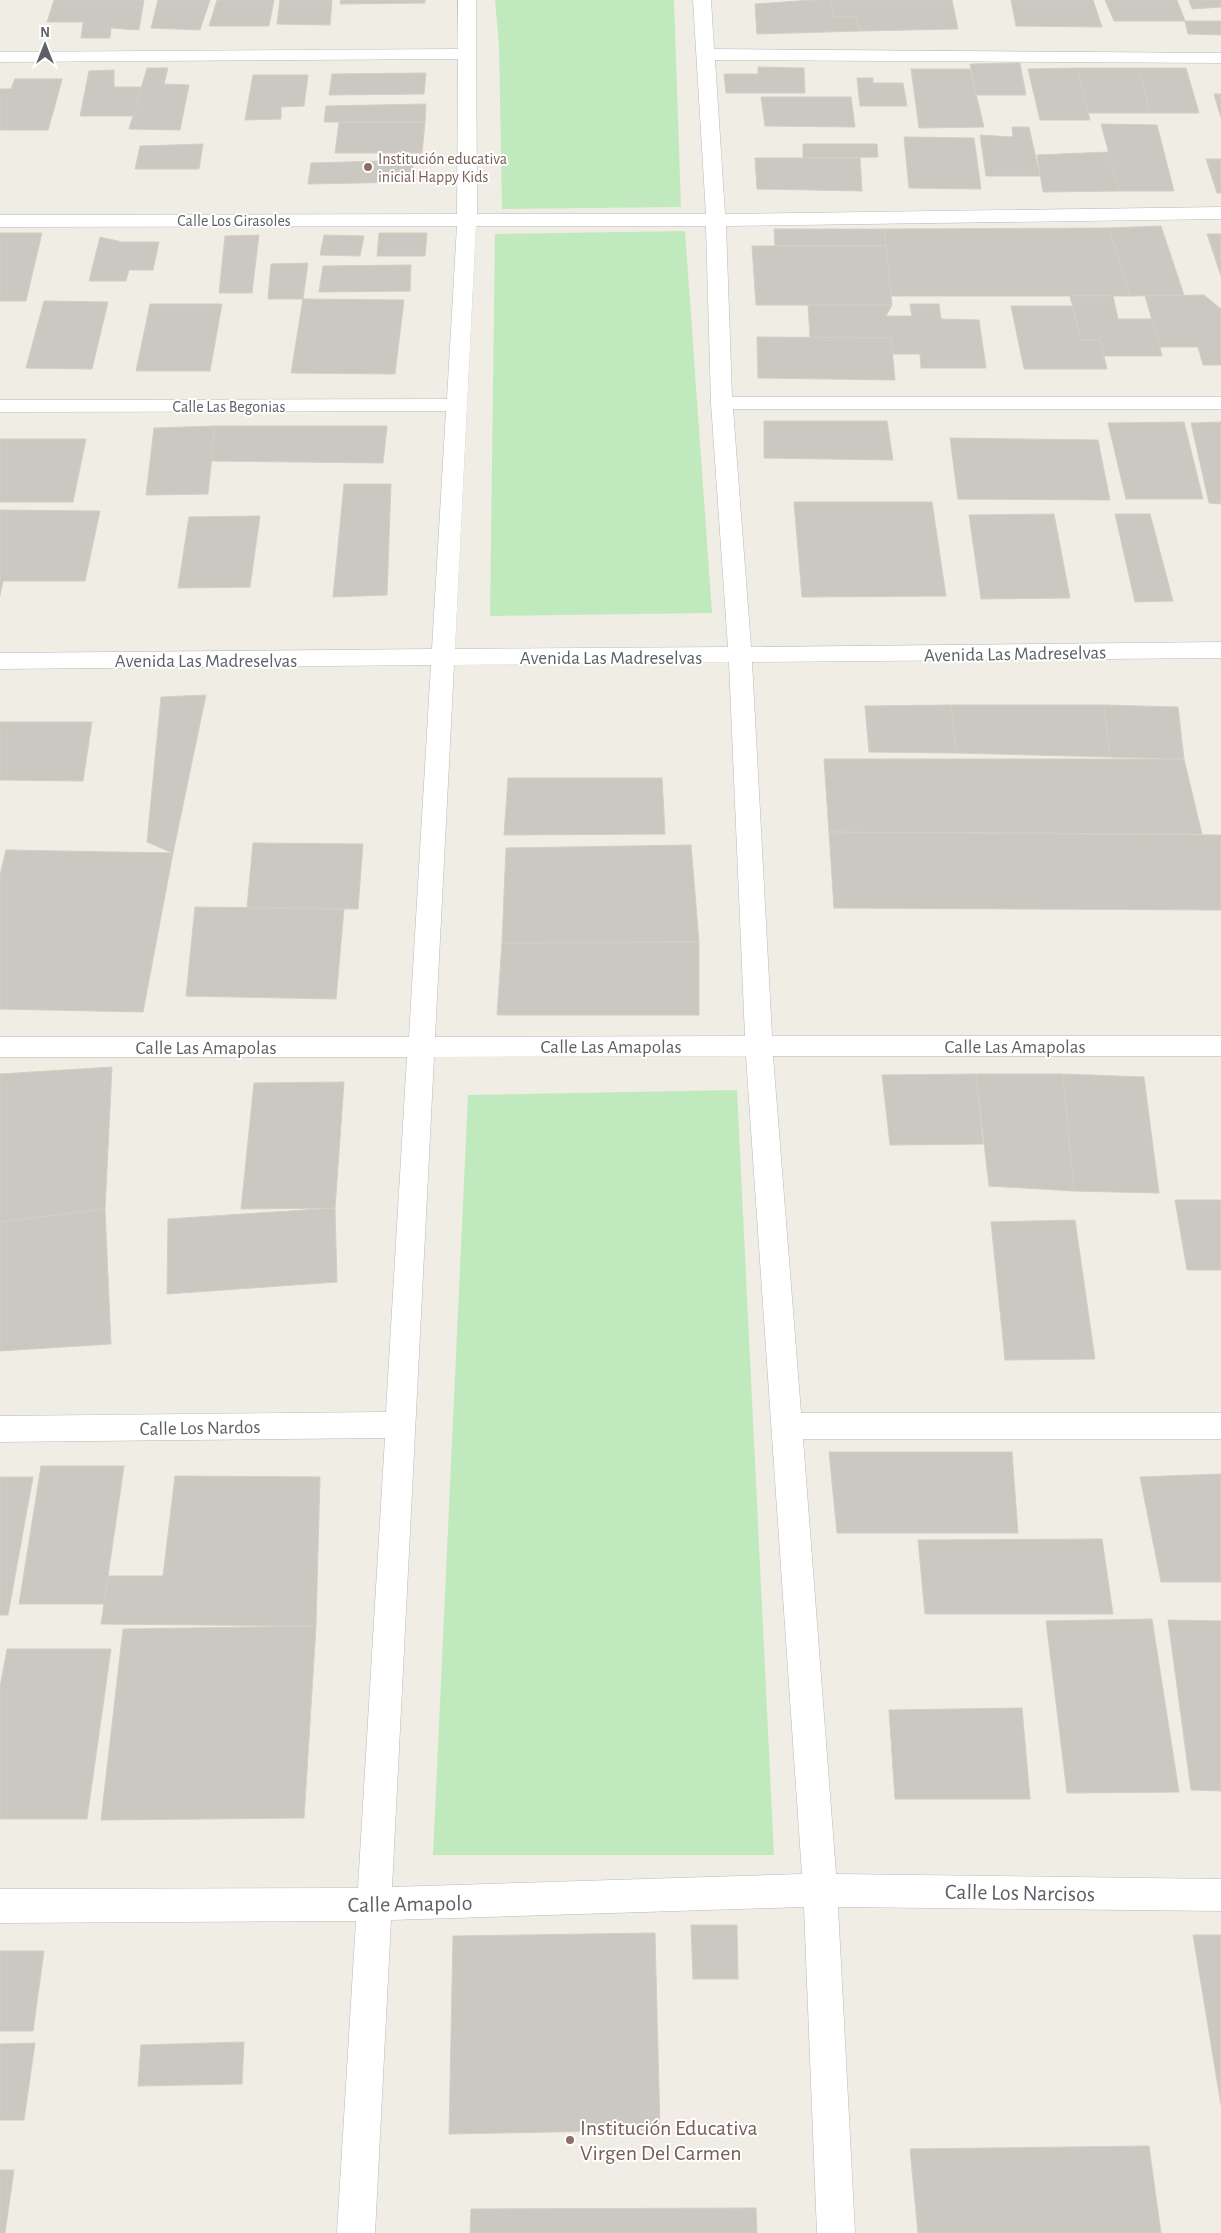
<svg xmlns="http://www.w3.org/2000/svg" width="1221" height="2233" font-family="'Alegreya Sans',sans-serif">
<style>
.green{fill:#c0eabe}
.building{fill:#cbc7c1;stroke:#d5cec2}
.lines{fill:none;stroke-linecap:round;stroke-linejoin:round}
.street-casing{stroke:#b7babf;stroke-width:1}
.street{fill:#fff;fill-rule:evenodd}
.education-dot{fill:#8d6e63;stroke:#fff;stroke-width:2}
.labels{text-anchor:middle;stroke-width:4;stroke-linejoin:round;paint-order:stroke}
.far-education-label{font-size:16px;fill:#785e54;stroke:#fff;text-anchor:start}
.far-street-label{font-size:16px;fill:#5c6166;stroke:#fff}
.street-label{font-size:19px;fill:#5c6166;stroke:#fff}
.near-street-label{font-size:22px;fill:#5c6166;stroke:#fff}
.near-education-label{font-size:22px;fill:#785e54;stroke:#fff;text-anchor:start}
</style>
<rect width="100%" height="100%" fill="#f0ede4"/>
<g class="green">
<polygon points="495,0 674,0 681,207 502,209 499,45"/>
<polygon points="685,231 712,613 490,616 495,234"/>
<polygon points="737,1090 774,1855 433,1855 468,1095"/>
</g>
<g class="building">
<polygon points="54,0 144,0 139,30 111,28 110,38 81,38 83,22 47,22"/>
<polygon points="158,0 210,0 200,30 151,28"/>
<polygon points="217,0 274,0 269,26 209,26"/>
<polygon points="280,0 332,0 330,25 277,24"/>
<polygon points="341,0 425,0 425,3 340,4"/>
<polygon points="812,0 830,0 834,17 856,17 860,31 757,34 755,4"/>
<polygon points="830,0 952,0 958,29 860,31 856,17 834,17"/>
<polygon points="1011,0 1093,0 1102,27 1016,26"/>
<polygon points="1105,0 1177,0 1185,21 1114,21"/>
<polygon points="1189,0 1221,0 1221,7 1192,9"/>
<polygon points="1185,21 1221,21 1221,35 1188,34"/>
<polygon points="1020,63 1026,95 976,95 970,64"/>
<polygon points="758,67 804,68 805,93 726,93 724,74 758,74"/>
<polygon points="147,68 168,68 164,84 189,85 180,130 129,129"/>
<polygon points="1077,68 1139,68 1150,113 1088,113"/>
<polygon points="1077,68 1090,120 1040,120 1028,69"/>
<polygon points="1139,68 1186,68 1199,113 1150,113"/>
<polygon points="911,69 970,69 984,127 919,128"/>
<polygon points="114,70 114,87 142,87 134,116 80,116 89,71"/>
<polygon points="426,73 424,94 329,95 332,74"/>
<polygon points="253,75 308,75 304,106 281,107 281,119 245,120"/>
<polygon points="857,78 873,78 873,83 903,83 907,106 860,106"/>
<polygon points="15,79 62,79 52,116 2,118"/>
<polygon points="15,79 62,79 48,130 0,130 0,89 11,89"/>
<polygon points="1214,94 1221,94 1221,118"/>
<polygon points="761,97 851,97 855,127 765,126"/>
<polygon points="426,104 425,122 324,122 326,106"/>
<polygon points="339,122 425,122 422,153 335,153"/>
<polygon points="1101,124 1157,125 1174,191 1119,191"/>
<polygon points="1012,127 1029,127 1040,176 986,176 980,135 1013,137"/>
<polygon points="904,137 974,138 981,189 909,188"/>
<polygon points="203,144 199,169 135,169 140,146"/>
<polygon points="803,144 877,144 878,157 803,158"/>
<polygon points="1109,152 1119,191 1043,192 1037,155"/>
<polygon points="755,158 860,158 862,191 757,189"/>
<polygon points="1206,159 1221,159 1221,193 1217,193"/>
<polygon points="415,160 408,182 308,184 311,163"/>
<polygon points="1161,226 1184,295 1130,296 1109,228"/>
<polygon points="1109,228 1130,296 891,296 884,229"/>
<polygon points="774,229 884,229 886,246 775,246"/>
<polygon points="0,233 42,233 26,301 0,301"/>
<polygon points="379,233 427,233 425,256 377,256"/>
<polygon points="1207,234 1221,234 1221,276"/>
<polygon points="259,235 252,293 219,293 225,236"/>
<polygon points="324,235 364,236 360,256 320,255"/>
<polygon points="100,237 122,242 159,242 153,270 129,270 126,281 89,281"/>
<polygon points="752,246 886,246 892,305 756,305"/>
<polygon points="308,263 303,299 268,299 271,264"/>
<polygon points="411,265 410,291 319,292 323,266"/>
<polygon points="1204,295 1221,309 1221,365 1203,365 1198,347 1160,347 1145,296"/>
<polygon points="1070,296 1113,296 1118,319 1153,319 1162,356 1104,356 1100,340 1081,340"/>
<polygon points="303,299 404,300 395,374 291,373"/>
<polygon points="44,301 108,302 92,369 26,368"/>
<polygon points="150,304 222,304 210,371 136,371"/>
<polygon points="910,304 939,304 941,319 979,320 986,368 921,368 920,354 892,354 891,338 810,338 808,305 892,305 886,316 912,316"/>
<polygon points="1011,306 1072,306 1081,340 1100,340 1107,369 1024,369"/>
<polygon points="757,337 891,338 895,380 758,378"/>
<polygon points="764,421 887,421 893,460 764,458"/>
<polygon points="1184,422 1203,499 1126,499 1108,423"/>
<polygon points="1221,422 1221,504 1209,503 1191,423"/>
<polygon points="215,426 208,494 146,495 154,428"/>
<polygon points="215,426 387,426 383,463 211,461"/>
<polygon points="950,438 1098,440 1110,500 958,499"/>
<polygon points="0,439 86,439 73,502 0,502"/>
<polygon points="344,484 391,484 387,595 333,597"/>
<polygon points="794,502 932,502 946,596 802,597"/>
<polygon points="0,510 100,511 85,581 3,581 0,596"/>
<polygon points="1054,514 1070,598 981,599 969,515"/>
<polygon points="1115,514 1150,514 1173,601 1135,602"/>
<polygon points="260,516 250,587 178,588 189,517"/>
<polygon points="206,695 173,853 147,842 161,697"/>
<polygon points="951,705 956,753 869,752 865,706"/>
<polygon points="951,705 1104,705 1110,757 956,753"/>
<polygon points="1104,705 1178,707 1184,759 1110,757"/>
<polygon points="0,722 92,722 83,781 0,780"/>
<polygon points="824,759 1184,759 1202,834 829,832"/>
<polygon points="508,778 662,778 665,834 504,835"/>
<polygon points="829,832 1221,835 1221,910 834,908"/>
<polygon points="253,843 363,844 358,909 247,908"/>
<polygon points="691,845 699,942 502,943 506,848"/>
<polygon points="6,850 173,853 143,1012 0,1009 0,875"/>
<polygon points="195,907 344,909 336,999 186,996"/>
<polygon points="699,942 699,1015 497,1015 502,943"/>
<polygon points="112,1067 105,1209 0,1222 0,1074"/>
<polygon points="976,1074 983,1144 890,1145 882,1075"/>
<polygon points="976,1074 1063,1074 1074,1191 989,1186"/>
<polygon points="1063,1074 1144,1077 1159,1193 1074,1191"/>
<polygon points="344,1082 335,1208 241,1209 254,1083"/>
<polygon points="1175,1200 1221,1200 1221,1270 1187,1270"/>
<polygon points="335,1208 337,1282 167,1294 168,1219"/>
<polygon points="105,1209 111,1344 0,1351 0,1222"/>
<polygon points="1075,1220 1095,1359 1005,1360 991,1222"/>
<polygon points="829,1452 1012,1452 1018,1533 837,1533"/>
<polygon points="41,1466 124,1466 104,1604 19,1604"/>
<polygon points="1221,1474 1221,1582 1161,1582 1140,1477"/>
<polygon points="175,1476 320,1477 316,1626 101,1624 108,1576 163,1576"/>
<polygon points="0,1477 33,1477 8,1615 0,1615"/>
<polygon points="1102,1539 1113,1614 925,1614 918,1540"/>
<polygon points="1152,1619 1179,1792 1067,1793 1046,1621"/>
<polygon points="1168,1620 1221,1621 1221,1791 1191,1790"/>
<polygon points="316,1626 304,1818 101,1820 123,1629"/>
<polygon points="7,1649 111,1649 87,1819 0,1819 0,1687"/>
<polygon points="1022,1708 1030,1799 895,1799 889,1710"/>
<polygon points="691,1925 737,1925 738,1979 693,1979"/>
<polygon points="655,1933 660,2130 449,2134 453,1936"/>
<polygon points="1193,1935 1221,1935 1221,2105"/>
<polygon points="0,1951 44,1951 33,2031 0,2031"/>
<polygon points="244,2042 242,2084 138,2086 141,2045"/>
<polygon points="35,2043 24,2120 0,2120 0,2044"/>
<polygon points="1149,2146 1161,2233 918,2233 910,2149"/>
<polygon points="0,2170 14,2170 5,2233 0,2233"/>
<polygon points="756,2208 757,2233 470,2233 471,2209"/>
</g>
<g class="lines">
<defs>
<path id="street" d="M 458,0 L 476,0 L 477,214 L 706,214 L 693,0 L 711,0 L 714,49 L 1221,53 L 1221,63 L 715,60 L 725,214 L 1221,207 L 1221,219 L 726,226 L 732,397 L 1221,397 L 1221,409 L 733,409 L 751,647 L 1221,642 L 1221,658 L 752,662 L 772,1036 L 1221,1036 L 1221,1056 L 773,1056 L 801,1413 L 1221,1413 L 1221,1439 L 803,1439 L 836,1874 L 1221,1879 L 1221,1911 L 838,1907 L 855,2233 L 817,2233 L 804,1907 L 391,1920 L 375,2233 L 337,2233 L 356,1921 L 0,1923 L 0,1889 L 358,1888 L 385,1438 L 0,1442 L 0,1416 L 386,1412 L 407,1057 L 0,1057 L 0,1037 L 409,1037 L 431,665 L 0,669 L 0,653 L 432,649 L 446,411 L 0,412 L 0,400 L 447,399 L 457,226 L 0,227 L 0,215 L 457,214 L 458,59 L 0,62 L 0,52 L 458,49 ZM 476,226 L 706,226 L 711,403 L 728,647 L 455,649 ZM 729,662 L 745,1036 L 435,1037 L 454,665 ZM 746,1056 L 802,1874 L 392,1887 L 434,1057 Z"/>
</defs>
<use href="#street" class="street-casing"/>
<use href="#street" class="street"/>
</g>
<g class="education-dot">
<circle cx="368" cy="167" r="5"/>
<circle cx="570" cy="2140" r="5"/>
</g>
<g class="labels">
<g class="far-education-label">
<text x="378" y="164">Institución educativa<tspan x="378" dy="18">inicial Happy Kids</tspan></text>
</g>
<g class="far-street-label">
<text x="234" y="226">Calle Los Girasoles</text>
<text x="229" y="412">Calle Las Begonias</text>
</g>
<g class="street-label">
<text transform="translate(1015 653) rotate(-1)" y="7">Avenida Las Madreselvas</text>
<text x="611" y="664">Avenida Las Madreselvas</text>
<text x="206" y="667">Avenida Las Madreselvas</text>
<text x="611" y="1053">Calle Las Amapolas</text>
<text x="1015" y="1053">Calle Las Amapolas</text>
<text x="206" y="1054">Calle Las Amapolas</text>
<text transform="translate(200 1427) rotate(-1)" y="7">Calle Los Nardos</text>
</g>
<g class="near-street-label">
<text transform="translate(1020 1892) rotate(1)" y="8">Calle Los Narcisos</text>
<text transform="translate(410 1903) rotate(-1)" y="8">Calle Amapolo</text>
</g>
<g class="near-education-label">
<text x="580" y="2135">Institución Educativa<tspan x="580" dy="25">Virgen Del Carmen</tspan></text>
</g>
</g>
<g transform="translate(45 45)" stroke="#ffffff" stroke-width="4" paint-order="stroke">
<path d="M0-4L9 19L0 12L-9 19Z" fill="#5c6166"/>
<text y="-8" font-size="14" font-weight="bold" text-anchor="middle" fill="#5c6166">N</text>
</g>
</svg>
